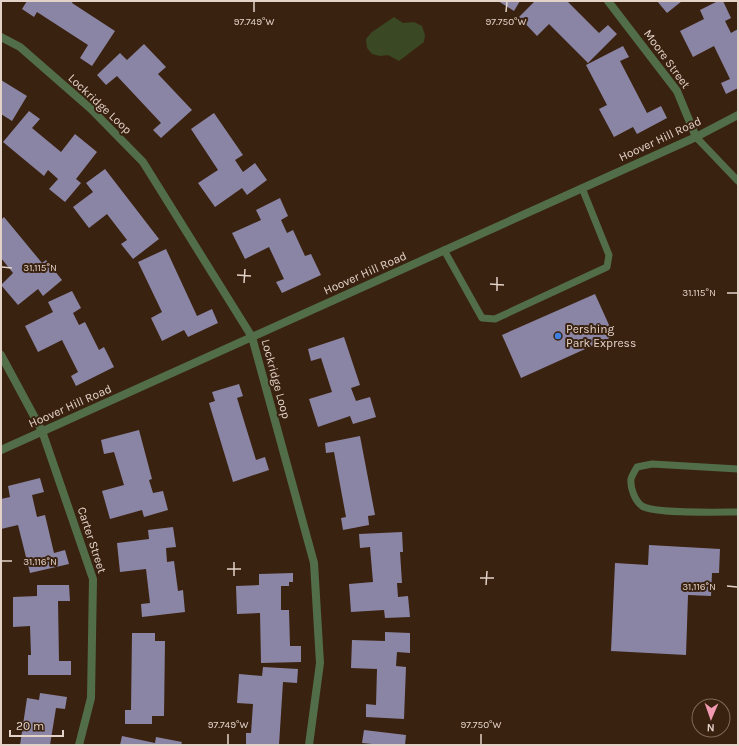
<svg xmlns="http://www.w3.org/2000/svg" width="739" height="746" font-family="Karla,sans-serif">
<style>
.green{fill:#3a4824}
.building{fill:#8b85a5}
.lines{fill:none;stroke-linecap:round;stroke-linejoin:round}
.service{stroke:#526e49;stroke-width:7}
.minor{stroke:#526e49;stroke-width:8}
.tertiary{stroke:#526e49;stroke-width:8}
.ticks{fill:none;stroke:#e3d2c8;stroke-width:1.5}
.shop-dot{fill:#3f7fe0;stroke:#3a2210;stroke-width:1.5}
.labels{text-anchor:middle;stroke-width:4;stroke-linejoin:round;paint-order:stroke}
.street-label{font-size:12px;fill:#e3d2c8;stroke:#3a2210}
.poi-label{font-size:12px;fill:#e3d2c8;stroke:#3a2210;text-anchor:start}
.ticks-label{font-size:10px;text-anchor:middle;fill:#e3d2c8;stroke:#3a2210;stroke-width:4;stroke-linejoin:round;paint-order:stroke}
</style>
<rect width="100%" height="100%" fill="#3a2210"/>
<polygon class="green" points="394,17 403,23 414,22 422,26 425,35 424,42 399,61 388,55 380,56 372,54 367,48 366,39 372,32"/>
<g class="building">
<polygon points="27,1 73,1 72,3 115,31 92,66 80,58 88,45 37,12 34,17 22,9"/>
<polygon points="498,1 520,1 514,11"/>
<polygon points="535,1 567,1 599,33 608,25 617,34 588,63 549,24 537,36 519,17"/>
<polygon points="657,1 682,1 667,13"/>
<polygon points="718,1 723,1 731,18 725,21 731,33 738,29 738,88 726,94 721,83 730,79 714,46 693,57 680,31 704,19 700,10"/>
<polygon points="144,44 166,67 158,74 192,110 161,138 153,130 161,123 117,76 106,85 97,75 120,53 127,60"/>
<polygon points="623,46 629,57 620,61 647,113 661,106 667,118 637,134 633,127 614,137 599,109 607,105 586,65"/>
<polygon points="1,80 27,96 12,121 1,114"/>
<polygon points="29,111 40,119 32,128 61,152 75,134 97,152 76,179 81,183 65,202 49,189 58,179 48,170 44,176 3,142"/>
<polygon points="214,113 243,155 235,160 243,172 255,163 267,180 247,195 242,188 215,207 198,183 218,170 191,129"/>
<polygon points="105,169 159,239 133,259 121,244 127,240 107,214 89,228 73,207 93,192 86,183"/>
<polygon points="280,198 288,216 281,220 287,233 293,230 305,256 311,254 321,275 282,293 276,282 284,279 269,247 245,259 232,233 261,220 256,210"/>
<polygon points="4,217 42,263 46,260 62,280 43,296 38,289 18,305 1,285 13,273 1,258 1,220"/>
<polygon points="166,249 197,316 212,309 218,323 188,337 184,330 162,341 151,318 162,312 138,262"/>
<polygon points="72,291 81,308 73,313 79,325 85,322 99,350 104,347 114,367 76,386 71,376 78,372 62,340 38,352 25,326 53,312 48,302"/>
<polygon points="595,294 614,336 521,378 502,335"/>
<polygon points="344,337 360,385 351,388 356,401 370,397 376,417 353,424 350,416 318,427 309,399 332,392 321,358 311,361 308,349"/>
<polygon points="239,384 243,396 237,398 256,460 265,457 269,470 233,482 209,403 215,401 212,392"/>
<polygon points="139,430 152,479 149,480 153,493 163,491 168,510 144,517 142,510 110,519 102,491 124,485 114,452 104,454 101,440"/>
<polygon points="360,436 375,515 368,516 369,525 343,530 341,518 346,517 334,452 326,453 325,443"/>
<polygon points="40,478 44,492 32,495 37,517 45,515 54,553 65,550 69,564 30,573 18,525 1,529 1,499 10,497 8,486"/>
<polygon points="173,527 176,547 166,548 167,562 174,561 178,591 183,590 185,612 142,617 141,604 150,603 146,569 120,572 117,543 149,539 148,530"/>
<polygon points="402,532 403,552 400,552 402,583 397,583 398,597 408,596 410,617 385,618 384,610 351,612 349,584 373,582 370,547 360,548 359,534"/>
<polygon points="649,545 720,549 719,573 712,573 711,596 688,595 686,655 611,651 615,563 648,565"/>
<polygon points="293,573 293,582 289,582 289,586 281,586 281,610 289,610 290,646 301,646 301,662 261,663 260,613 237,614 236,586 259,585 259,574"/>
<polygon points="37,585 69,585 70,601 58,601 59,661 71,661 71,675 28,675 28,655 31,655 30,626 13,627 13,597 37,596"/>
<polygon points="385,632 410,633 410,653 397,652 396,666 406,667 404,719 366,717 366,704 376,705 377,669 351,668 352,640 385,641"/>
<polygon points="132,633 155,633 155,641 165,641 164,716 152,716 152,724 125,724 125,710 131,710"/>
<polygon points="263,667 298,669 297,683 283,682 279,745 246,745 246,733 251,733 253,704 237,703 239,674 262,676"/>
<polygon points="40,693 67,697 65,709 56,708 50,745 20,745 27,698 39,700"/>
<polygon points="364,730 406,735 405,745 372,745 372,744 362,743"/>
<polygon points="122,736 155,743 156,737 182,742 181,745 120,745"/>
</g>
<g class="lines">
<g class="service">
<polyline points="696,137 738,181"/>
<polyline points="444,250 482,318 495,319 607,267 609,255 582,188"/>
<path d="M 738,469 L 652,464 L 637,467 C 635,471 632,475 631,479 C 630,488 635,501 642,506 C 654,514 721,512 738,512"/>
</g>
<g class="minor">
<polyline points="608,1 677,91 696,137"/>
<polyline points="1,37 20,47 91,109 143,162 252,337 314,563 320,663 309,745"/>
<polyline points="1,355 42,431 93,579 91,698 79,745"/>
</g>
<polyline class="tertiary" points="1,450 696,137 738,115"/>
</g>
<path class="ticks" d="M 254,12 L 254,2M 506,12 L 507,2M 2,267 L 12,268M 237,275 L 251,276M 244,283 L 245,269M 490,284 L 504,285M 497,291 L 497,277M 727,293 L 737,293M 2,561 L 12,561M 227,569 L 241,569M 234,576 L 234,562M 480,578 L 494,578M 486,585 L 487,571M 727,586 L 737,587M 228,744 L 228,734M 481,744 L 481,734"/>
<circle class="shop-dot" cx="558" cy="336" r="4"/>
<g class="labels">
<g class="street-label">
<text transform="translate(667 59) rotate(54)" y="4">Moore Street</text>
<text transform="translate(100 104) rotate(43)" y="4">Lockridge Loop</text>
<text transform="translate(660 139) rotate(-25)" y="4">Hoover Hill Road</text>
<text transform="translate(365 273) rotate(-24)" y="4">Hoover Hill Road</text>
<text transform="translate(276 379) rotate(75)" y="4">Lockridge Loop</text>
<text transform="translate(70 406) rotate(-24)" y="4">Hoover Hill Road</text>
<text transform="translate(92 540) rotate(72)" y="4">Carter Street</text>
</g>
<g class="poi-label">
<text x="566" y="333">Pershing<tspan x="566" dy="14">Park Express</tspan></text>
</g>
</g>
<g class="ticks-label">
<text x="254" y="25">97.749°W</text>
<text x="506" y="25">97.750°W</text>
<text x="40" y="271">31.115°N</text>
<text x="699" y="296">31.115°N</text>
<text x="40" y="565">31.116°N</text>
<text x="699" y="590">31.116°N</text>
<text x="228" y="728">97.749°W</text>
<text x="481" y="728">97.750°W</text>
</g>
<rect width="739" height="746" fill="none" stroke="#e3d2c8" stroke-width="4"/>
<g transform="translate(711 718) rotate(182)"><circle r="19" fill="#3a2210" stroke="#7e685a"/>
<path d="M0-3L7 15L0 10L-7 15Z" fill="#f19ab2"/>
<text y="-6" font-size="11" font-weight="bold" text-anchor="middle" fill="#e3d2c8">N</text>
</g>
<path d="M10 730v6h53v-6" fill="none" stroke="#e3d2c8" stroke-width="2"/>
<text x="16" y="730" font-size="12" fill="#e3d2c8" stroke="#3a2210" stroke-width="3" paint-order="stroke">20 m</text>
</svg>
